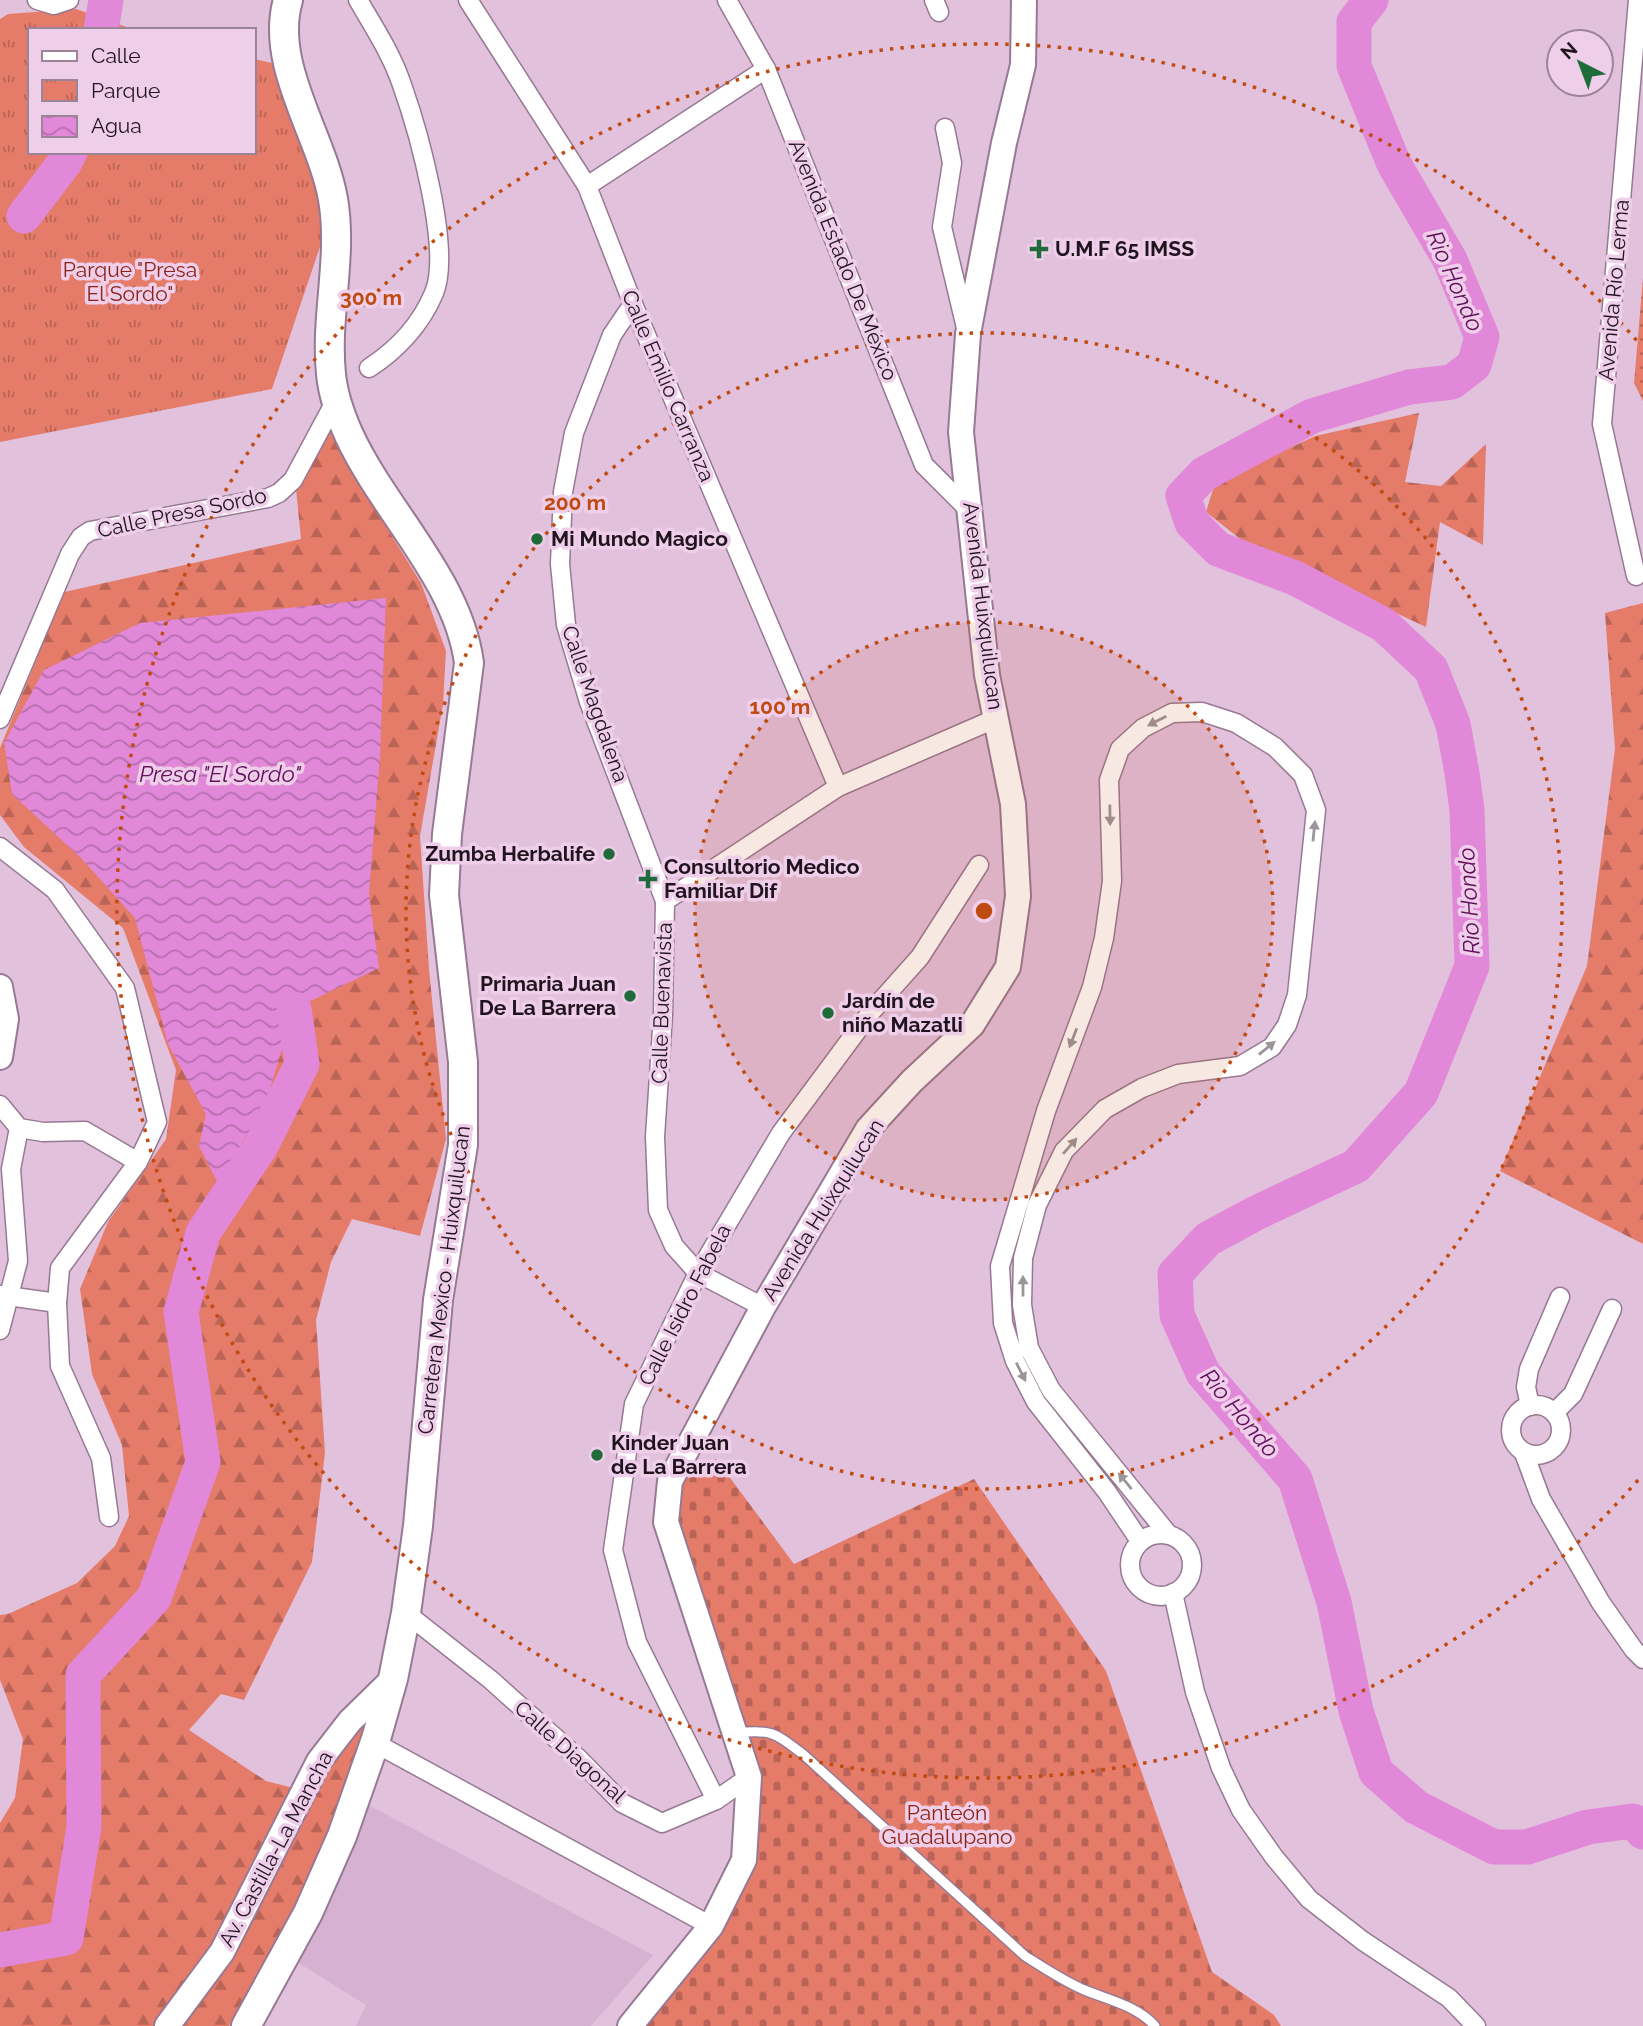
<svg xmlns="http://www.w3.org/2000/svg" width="1643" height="2026" font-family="Raleway,sans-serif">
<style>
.built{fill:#d6b1d2}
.grass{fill:url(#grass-dots)}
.forest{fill:url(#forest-firs)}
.cemetery{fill:url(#cemetery-stones)}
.park{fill:url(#park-tufts)}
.water{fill:url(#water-waves)}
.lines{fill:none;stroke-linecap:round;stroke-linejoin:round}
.river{stroke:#e288d8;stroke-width:35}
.lane-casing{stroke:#977993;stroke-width:12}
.street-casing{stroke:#977993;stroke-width:21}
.secondary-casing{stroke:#977993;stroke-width:28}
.primary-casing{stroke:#977993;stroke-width:32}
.lane{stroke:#fff;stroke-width:9}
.street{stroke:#fff;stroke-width:18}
.secondary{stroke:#fff;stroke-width:24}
.primary{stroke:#fff;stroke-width:28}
.oneway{fill:#9b959a}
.ring{fill:none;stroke:#c04b10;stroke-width:3.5;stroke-dasharray:3.5 7}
.poi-dot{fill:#206b3a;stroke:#efceea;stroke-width:2.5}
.labels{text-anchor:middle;stroke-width:7;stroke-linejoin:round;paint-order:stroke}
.poi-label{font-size:21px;font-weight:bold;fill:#20141e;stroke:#efceea;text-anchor:start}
.street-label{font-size:21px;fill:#20141e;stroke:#efceea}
.park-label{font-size:21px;fill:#8b2213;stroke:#efceea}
.water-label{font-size:23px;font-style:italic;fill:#620f5c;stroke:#efceea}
.centre{fill:#c04b10;stroke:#efceea;stroke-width:3.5}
.ring-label{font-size:21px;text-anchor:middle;font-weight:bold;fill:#c04b10;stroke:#efceea;stroke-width:7;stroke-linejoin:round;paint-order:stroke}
</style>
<defs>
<pattern id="grass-dots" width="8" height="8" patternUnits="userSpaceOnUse" patternTransform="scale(1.75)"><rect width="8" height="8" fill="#e57b69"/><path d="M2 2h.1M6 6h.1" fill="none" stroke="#b96456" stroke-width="1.8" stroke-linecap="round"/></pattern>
<pattern id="forest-firs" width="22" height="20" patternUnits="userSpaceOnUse" patternTransform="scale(1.75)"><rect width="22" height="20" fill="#e57b69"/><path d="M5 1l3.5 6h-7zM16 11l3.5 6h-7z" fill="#b96456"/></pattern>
<pattern id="cemetery-stones" width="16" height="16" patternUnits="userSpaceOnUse" patternTransform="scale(1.75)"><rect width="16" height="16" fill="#e57b69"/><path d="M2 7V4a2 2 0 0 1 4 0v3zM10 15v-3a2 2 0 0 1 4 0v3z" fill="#b96456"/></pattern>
<pattern id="park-tufts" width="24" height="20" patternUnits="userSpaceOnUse" patternTransform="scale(1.75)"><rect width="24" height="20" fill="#e57b69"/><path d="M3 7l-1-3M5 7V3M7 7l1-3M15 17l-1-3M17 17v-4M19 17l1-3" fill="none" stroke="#b96456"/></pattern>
<pattern id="water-waves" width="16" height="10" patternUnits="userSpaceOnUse" patternTransform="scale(1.75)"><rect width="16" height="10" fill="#e288d8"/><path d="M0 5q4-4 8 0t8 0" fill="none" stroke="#b76eaf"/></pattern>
</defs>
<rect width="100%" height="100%" fill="#e2c1dd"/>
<polygon class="built" points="370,1806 653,1955 591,2026 356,2026 366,2005 294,1960"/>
<polygon class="grass" points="1643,278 1643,401 1634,383"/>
<g class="forest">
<polygon points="1419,413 1405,482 1441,486 1486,444 1483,545 1440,522 1426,627 1244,542 1206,512 1215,483 1315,436"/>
<polygon points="331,428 366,494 421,583 446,651 443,704 420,836 429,969 446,1139 420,1236 352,1219 331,1262 316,1320 325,1453 312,1562 244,1700 221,1694 189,1730 266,1781 313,1793 327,1764 372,1712 302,1906 229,2026 0,2026 0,1823 15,1798 23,1739 0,1680 0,1615 8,1614 77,1583 115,1546 129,1516 122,1445 92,1374 80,1289 108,1222 166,1139 176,1070 123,928 24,847 0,815 0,748 34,665 60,593 301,539 296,489"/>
<polygon points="1643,603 1643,1244 1500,1171 1587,966 1615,749 1605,613"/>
</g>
<polygon class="cemetery" points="716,1459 794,1564 974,1479 1106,1671 1212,1972 1274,2015 1281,2026 630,2026 744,1860 749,1777 666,1522 670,1481"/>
<polygon class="park" points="76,9 135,30 30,30 30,152 254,152 254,59 281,65 319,167 327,226 272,389 0,442 0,19 8,14"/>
<polygon class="water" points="386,598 380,756 369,894 379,968 294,1009 264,1109 244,1139 219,1185 199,1146 206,1114 168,1044 135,918 81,858 12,794 4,743 44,670 140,623"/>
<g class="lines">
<g class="river">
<polyline points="1371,0 1354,22 1354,66 1394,164 1450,260 1482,337 1474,365 1452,382 1409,387 1312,416 1204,474 1183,496 1192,523 1218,549 1295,578 1384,625 1431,669 1453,724 1462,773 1467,810 1472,966 1421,1093 1356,1166 1256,1213 1208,1239 1175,1274 1177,1315 1203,1373 1295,1479 1334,1602 1356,1711 1376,1772 1416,1807 1494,1847 1527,1847 1588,1827 1633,1821 1643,1832"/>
<polyline points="101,30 106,0"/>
<polyline points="24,216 65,162 70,152"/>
<polyline points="0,1950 66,1938 84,1827 83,1675 154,1598 203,1462 181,1312 203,1233 261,1146 302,1064 294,1009"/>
</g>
<defs>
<path id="lane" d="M 736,1733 C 773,1729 775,1733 804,1755 L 1025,1956 C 1044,1968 1062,1980 1082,1989 C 1108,2000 1136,2005 1155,2026"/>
<g id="street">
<polyline points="37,0 54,5 69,0"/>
<path d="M 358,0 C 374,27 392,55 402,85 C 418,130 452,250 434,293 C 421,324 397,350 369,368"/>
<polyline points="468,0 587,186 633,304 838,787"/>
<polyline points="727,0 766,69 924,465 970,511"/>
<polyline points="934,0 939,12"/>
<polyline points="945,128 952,163 942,227 966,328"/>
<polyline points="587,186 766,69"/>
<polyline points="633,304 612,335 574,433 563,492 560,564 566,625 589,702 665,901 663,1014 655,1137 658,1210 674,1246 698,1273 763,1307"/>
<polyline points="1636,576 1602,424 1638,0"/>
<polyline points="0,719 70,554 81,537 90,531 268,498 279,493 293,480 336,400"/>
<polyline points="0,847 55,890 125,988 157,1122 138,1162 60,1268 57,1303 60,1366 101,1458 109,1517"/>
<polyline points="665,901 838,787 997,718"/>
<polyline points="0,1105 19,1128 43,1132 85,1131 138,1162"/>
<polyline points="0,1295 57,1303"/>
<polyline points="0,1330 18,1261 11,1169 19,1128"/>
<circle cx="1536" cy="1430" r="25"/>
<polyline points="1530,1406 1526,1387 1529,1369 1560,1297"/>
<polyline points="1554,1413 1573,1394 1612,1309"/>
<polyline points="1524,1453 1541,1499 1601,1603 1634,1650 1643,1659"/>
<circle cx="1161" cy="1565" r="31"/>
<polyline points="1140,1541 1107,1492 1036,1402 1015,1361 1003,1323 1000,1266 1046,1111 1092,987 1104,938 1112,881 1109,780 1120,749 1143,728 1172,713 1202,712 1236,723 1275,747 1303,775 1316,810 1297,995 1287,1025 1272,1047 1240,1066 1178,1074 1142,1088 1105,1109 1064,1151 1037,1205 1023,1258 1022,1305 1029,1348 1051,1390 1168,1534"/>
<polyline points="1173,1593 1195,1692 1221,1768 1241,1810 1274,1857 1309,1899 1363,1941 1449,1998 1476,2026"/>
<polyline points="406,1613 491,1680 579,1759 622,1803 662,1823 716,1800 749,1777"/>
<polyline points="375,1743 711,1926"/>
<polyline points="716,1800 637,1642 613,1550 634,1404 698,1273 781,1133 871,1012 920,957 979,865"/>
</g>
<g id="secondary">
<polyline points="0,987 6,1019 0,1057"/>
<polyline points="167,2026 222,1952 319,1761 350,1721 393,1679"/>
<polyline points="630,2026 711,1926 744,1860 749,1777 666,1522 670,1481 763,1307 868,1129 912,1081 972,1025 1008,967 1018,896 1013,804 987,675 961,432 968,334 1004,143 1023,65 1024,0"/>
</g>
<path id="primary" d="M 246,2026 L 308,1913 L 342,1836 L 376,1739 L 393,1679 L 406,1613 L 418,1526 L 438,1300 L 463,1145 L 463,1062 L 444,895 L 447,834 L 469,663 C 458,579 384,511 349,435 C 340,415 333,395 331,374 C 325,316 343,257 333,199 C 322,136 269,65 288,0"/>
</defs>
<use href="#lane" class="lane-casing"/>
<use href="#street" class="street-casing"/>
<use href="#secondary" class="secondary-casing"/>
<use href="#primary" class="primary-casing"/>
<use href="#lane" class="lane"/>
<use href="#street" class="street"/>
<use href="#secondary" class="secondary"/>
<use href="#primary" class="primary"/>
</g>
<defs><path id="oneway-solid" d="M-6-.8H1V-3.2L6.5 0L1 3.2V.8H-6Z" transform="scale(1.75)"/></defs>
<g class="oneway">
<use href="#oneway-solid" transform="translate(1157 721) rotate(153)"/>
<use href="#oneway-solid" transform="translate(1110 815) rotate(89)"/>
<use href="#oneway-solid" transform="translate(1314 831) rotate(-84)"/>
<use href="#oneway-solid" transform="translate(1073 1038) rotate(111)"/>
<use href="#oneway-solid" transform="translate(1267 1048) rotate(-39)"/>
<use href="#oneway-solid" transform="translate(1070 1146) rotate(-49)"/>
<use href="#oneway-solid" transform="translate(1023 1286) rotate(-90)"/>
<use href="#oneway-solid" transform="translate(1021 1372) rotate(63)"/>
<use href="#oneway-solid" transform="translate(1125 1481) rotate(-129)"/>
</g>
<circle cx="984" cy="911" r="289" fill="#c04b10" fill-opacity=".12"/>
<g class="ring">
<circle cx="984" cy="911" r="289"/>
<circle cx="984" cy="911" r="578"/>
<path d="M1638 1480A867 867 0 1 1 1638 342"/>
</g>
<g class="poi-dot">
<path d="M1035.5 238.5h7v7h7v7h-7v7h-7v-7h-7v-7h7z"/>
<circle cx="537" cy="539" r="7"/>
<circle cx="609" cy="854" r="7"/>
<path d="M644.5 868.5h7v7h7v7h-7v7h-7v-7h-7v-7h7z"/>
<circle cx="630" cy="996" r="7"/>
<circle cx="828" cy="1013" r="7"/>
<circle cx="597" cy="1455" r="7"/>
</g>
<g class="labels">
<g class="poi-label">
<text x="1055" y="256">U.M.F 65 IMSS</text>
<text x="551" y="546">Mi Mundo Magico</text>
<text x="595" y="861" text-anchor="end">Zumba Herbalife</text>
<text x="664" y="874">Consultorio Medico<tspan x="664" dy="24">Familiar Dif</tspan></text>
<text x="616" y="991" text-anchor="end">Primaria Juan<tspan x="616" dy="24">De La Barrera</tspan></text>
<text x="842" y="1008">Jardín de<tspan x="842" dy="24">niño Mazatli</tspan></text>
<text x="611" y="1450">Kinder Juan<tspan x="611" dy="24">de La Barrera</tspan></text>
</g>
<g class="street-label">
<text transform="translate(843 260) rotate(68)" y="7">Avenida Estado De México</text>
<text transform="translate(1614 290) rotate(-85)" y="7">Avenida Río Lerma</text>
<text transform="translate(668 386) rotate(67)" y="7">Calle Emilio Carranza</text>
<text transform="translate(182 513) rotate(-12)" y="7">Calle Presa Sordo</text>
<text transform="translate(983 606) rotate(83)" y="7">Avenida Huixquilucan</text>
<text transform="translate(595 704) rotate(71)" y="7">Calle Magdalena</text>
<text transform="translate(662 1003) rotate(-88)" y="7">Calle Buenavista</text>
<text transform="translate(823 1210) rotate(-58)" y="7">Avenida Huixquilucan</text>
<text transform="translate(444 1280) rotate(-83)" y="7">Carretera Mexico - Huixquilucan</text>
<text transform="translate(685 1305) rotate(-63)" y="7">Calle Isidro Fabela</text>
<text transform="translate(570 1752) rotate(42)" y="7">Calle Diagonal</text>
<text transform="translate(276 1849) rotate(-62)" y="7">Av. Castilla-La Mancha</text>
</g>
<g class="park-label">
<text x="130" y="277">Parque "Presa<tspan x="130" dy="24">El Sordo"</tspan></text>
<text x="947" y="1820">Panteón<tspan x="947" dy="24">Guadalupano</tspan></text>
</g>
<g class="water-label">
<text transform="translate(1455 281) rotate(66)" y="8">Rio Hondo</text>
<text x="220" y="782">Presa "El Sordo"</text>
<text transform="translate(1469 901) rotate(-93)" y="8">Rio Hondo</text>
<text transform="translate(1240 1413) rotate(50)" y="8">Rio Hondo</text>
</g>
</g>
<circle cx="984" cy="911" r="10" class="centre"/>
<g class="ring-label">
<text x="371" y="305">300 m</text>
<text x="575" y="510">200 m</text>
<text x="780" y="714">100 m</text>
</g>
<rect x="28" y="28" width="228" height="126" fill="#efceea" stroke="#9c8498" stroke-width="2"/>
<rect x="42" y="51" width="35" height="10" fill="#ffffff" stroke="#9c8498" stroke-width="2"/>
<text x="91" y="63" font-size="21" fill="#20141e">Calle</text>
<rect x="42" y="80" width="35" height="21" fill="url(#park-tufts)" stroke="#9c8498" stroke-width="2"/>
<text x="91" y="98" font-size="21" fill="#20141e">Parque</text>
<rect x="42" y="116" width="35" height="21" fill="url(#water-waves)" stroke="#9c8498" stroke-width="2"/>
<text x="91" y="133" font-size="21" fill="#20141e">Agua</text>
<g transform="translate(1580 63) rotate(318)"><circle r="33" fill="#efceea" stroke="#9c8498" stroke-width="2"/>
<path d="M0-5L12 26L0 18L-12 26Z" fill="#206b3a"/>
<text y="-10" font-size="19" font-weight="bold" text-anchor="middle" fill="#20141e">N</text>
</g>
</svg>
